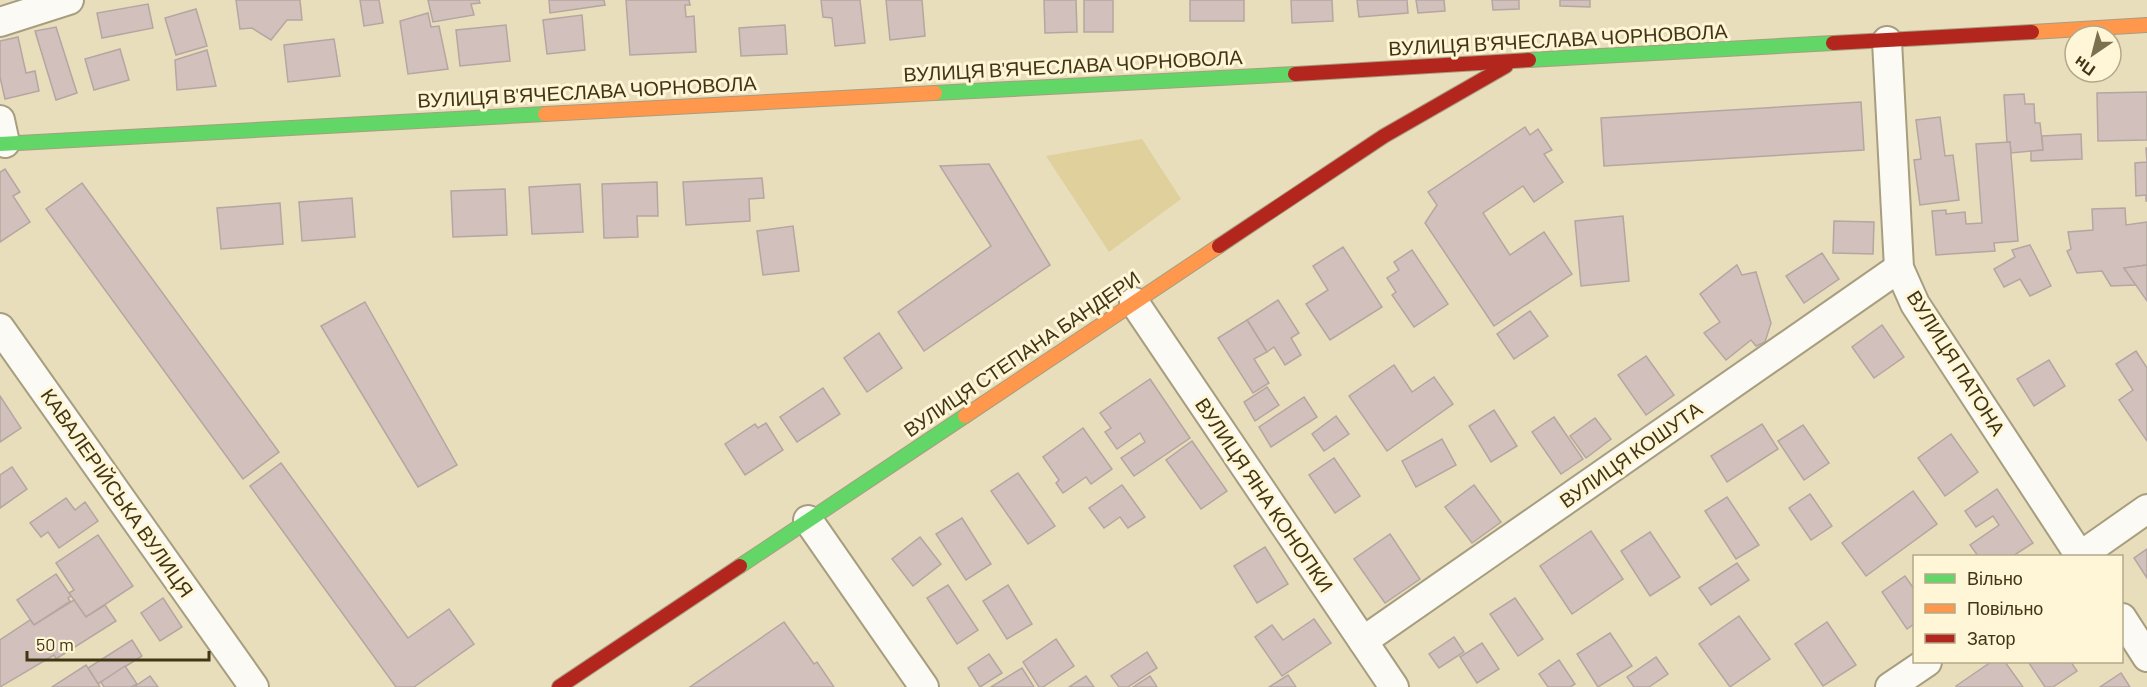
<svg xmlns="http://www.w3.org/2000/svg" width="2147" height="687" font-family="Barlow,sans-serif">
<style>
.green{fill:#dfd09c}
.building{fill:#d1c0bb;stroke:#b6a6a1;stroke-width:1.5}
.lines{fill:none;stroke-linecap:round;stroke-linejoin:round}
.street-casing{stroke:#a79e7f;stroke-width:32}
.fast-casing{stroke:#a79e7f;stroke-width:16}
.slow-casing{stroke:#a79e7f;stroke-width:16}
.jam-casing{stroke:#a79e7f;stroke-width:16}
.street{stroke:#fcfaf5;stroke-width:28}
.fast{stroke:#63d668;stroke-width:14}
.slow{stroke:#ff974d;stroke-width:14}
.jam{stroke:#b3261e;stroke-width:14}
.labels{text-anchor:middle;stroke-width:6;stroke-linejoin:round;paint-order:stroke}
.street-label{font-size:20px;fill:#403614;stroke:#fff6d7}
</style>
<rect width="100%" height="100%" fill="#e8debc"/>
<polygon class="green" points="1142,139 1181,199 1109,252 1046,156"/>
<g class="building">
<polygon points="236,0 300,0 302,20 287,20 271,40 252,28 240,29"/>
<polygon points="360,0 379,0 383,23 364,26"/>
<polygon points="428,0 479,0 480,3 471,4 474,15 433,22"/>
<polygon points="549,0 604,0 605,5 550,13"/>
<polygon points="626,0 689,0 690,5 685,5 686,17 694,16 696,52 630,55"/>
<polygon points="821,0 860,0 865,43 835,46 832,18 823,17"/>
<polygon points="886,0 922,0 925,36 890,40"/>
<polygon points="1044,0 1076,0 1077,32 1045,33"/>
<rect x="1084" y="0" width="29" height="32"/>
<rect x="1190" y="0" width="54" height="21"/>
<polygon points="1291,0 1332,0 1333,21 1292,23"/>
<polygon points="1357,0 1407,0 1408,13 1359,17"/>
<polygon points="1416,0 1444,0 1445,11 1418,13"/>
<polygon points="1492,0 1519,0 1519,9 1493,10"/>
<polygon points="1560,0 1590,0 1590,7 1560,6"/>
<polygon points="148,4 153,28 102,38 97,13"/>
<polygon points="196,9 207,46 176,55 165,18"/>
<polygon points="428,13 431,27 439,26 448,69 408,74 400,21"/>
<polygon points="582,15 585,50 547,54 543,20"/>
<polygon points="506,25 510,61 460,66 456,30"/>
<polygon points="785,25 787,54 741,56 739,28"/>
<polygon points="56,27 77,93 56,100 35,31"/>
<polygon points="18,37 26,73 35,71 39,91 5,99 0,77 0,41"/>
<polygon points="334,39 340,76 288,82 284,45"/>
<polygon points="120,49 129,80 94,90 85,59"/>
<polygon points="207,50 216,86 177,90 175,60"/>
<polygon points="2147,92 2147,140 2098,141 2097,93"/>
<polygon points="2024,94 2025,104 2034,104 2035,123 2040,123 2043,150 2011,153 2010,142 2007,142 2004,95"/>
<polygon points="1861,102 1864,150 1604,166 1601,118"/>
<polygon points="1940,117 1945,156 1953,155 1959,200 1920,205 1914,160 1921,159 1916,120"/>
<polygon points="1525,127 1530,135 1538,129 1552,150 1544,154 1563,182 1534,202 1523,186 1483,213 1510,255 1544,232 1572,274 1494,326 1425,223 1437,205 1428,192"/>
<polygon points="2081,134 2082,159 2031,161 2031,151 2043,150 2042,136"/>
<polygon points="2010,142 2018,241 1994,243 1995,251 1936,255 1932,211 1946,210 1946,214 1965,212 1966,224 1982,223 1976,144"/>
<polygon points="2146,148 2147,148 2147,201 2146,201 2146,195 2136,196 2135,163 2147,162"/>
<polygon points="989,164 1050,265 924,351 898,312 991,246 940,166"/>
<polygon points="5,169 20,192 13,196 30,222 0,242 0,172"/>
<polygon points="762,178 764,198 749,199 750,221 686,225 683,182"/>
<polygon points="657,182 658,216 637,216 638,237 604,238 602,184"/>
<polygon points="82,183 279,452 243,479 46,209"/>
<polygon points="580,184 583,232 532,234 529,187"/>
<polygon points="505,189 507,235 453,237 451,191"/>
<polygon points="352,198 355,237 302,241 299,202"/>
<polygon points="280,203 283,244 221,249 217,208"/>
<polygon points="2125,208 2126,225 2147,222 2147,265 2124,268 2136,285 2111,286 2102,271 2077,273 2067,251 2071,249 2068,232 2093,230 2092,209"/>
<polygon points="1623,216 1629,281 1581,286 1575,221"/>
<polygon points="1834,221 1874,222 1873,254 1833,253"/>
<polygon points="793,226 799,271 763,275 757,231"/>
<polygon points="2030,245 2051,286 2030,296 2020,279 2004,287 1994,269 2015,257 2012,250"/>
<polygon points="1343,247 1382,307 1330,340 1306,304 1328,290 1313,266"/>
<polygon points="1412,250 1448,304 1414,327 1392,295 1396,292 1387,278 1399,270 1394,262"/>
<polygon points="1822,253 1839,279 1804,303 1786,276"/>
<polygon points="1737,265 1742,275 1756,272 1771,323 1765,342 1756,346 1751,340 1726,360 1704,333 1720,322 1700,294"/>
<polygon points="2147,265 2147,301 2124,268"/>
<polygon points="1278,300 1299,333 1291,338 1301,355 1285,365 1274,347 1267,352 1247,320"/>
<polygon points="365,302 457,465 418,487 321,326"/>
<polygon points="1530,311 1548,336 1514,359 1497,334"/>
<polygon points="1247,320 1267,352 1254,359 1269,383 1253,393 1218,338"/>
<polygon points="1882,325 1904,357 1874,378 1852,347"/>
<polygon points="879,333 902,368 867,392 844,358"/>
<polygon points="2136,351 2147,368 2147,441 2119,400 2133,390 2116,364"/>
<polygon points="1646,356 1674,395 1646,415 1618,375"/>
<polygon points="2049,360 2065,386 2034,406 2017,379"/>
<polygon points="1394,365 1412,392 1434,377 1453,404 1387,451 1349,396"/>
<polygon points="1150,379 1190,438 1134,476 1121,458 1145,442 1140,433 1117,449 1105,432 1111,428 1100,413"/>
<polygon points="1267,387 1279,405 1255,421 1244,402"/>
<polygon points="823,388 840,414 797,442 780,417"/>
<polygon points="0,396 21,428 0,442"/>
<polygon points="1304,397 1317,417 1271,447 1259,427"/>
<polygon points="1494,410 1517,446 1491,462 1469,426"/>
<polygon points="1336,416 1349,434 1324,451 1312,434"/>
<polygon points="1554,417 1583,459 1561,474 1532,432"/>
<polygon points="1595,418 1611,439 1586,458 1570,436"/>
<polygon points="766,423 783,450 745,475 725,444 755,424 758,428"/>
<polygon points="1762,424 1778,449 1727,482 1711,456"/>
<polygon points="1803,425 1829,463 1804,480 1778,441"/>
<polygon points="1083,428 1112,469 1091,484 1086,477 1063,493 1056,483 1059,480 1043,457"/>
<polygon points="1951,434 1978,472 1945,496 1918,458"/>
<polygon points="1442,439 1456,465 1416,487 1402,461"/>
<polygon points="1192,441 1227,491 1201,509 1166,460"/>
<polygon points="1334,458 1360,496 1335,513 1309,475"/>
<polygon points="281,463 408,638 449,609 474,644 414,687 396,687 250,486"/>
<polygon points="12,467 27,489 0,508 0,475"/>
<polygon points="1018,473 1055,526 1028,544 991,491"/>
<polygon points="1122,485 1145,517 1128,528 1120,517 1104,528 1089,508"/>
<polygon points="1474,485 1501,522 1472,543 1445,507"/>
<polygon points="1997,489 2033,543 2013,556 1978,556 1970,545 1999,525 1993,516 1976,527 1965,511"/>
<polygon points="1913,491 1937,524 1866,576 1842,543"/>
<polygon points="1810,494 1832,526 1811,540 1789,508"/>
<polygon points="1727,497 1759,545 1736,559 1705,511"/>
<polygon points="66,498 75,510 85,502 98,521 59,548 48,532 41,537 30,523"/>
<polygon points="962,518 991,564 966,580 936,534"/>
<polygon points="1591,531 1623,579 1572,614 1540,566"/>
<polygon points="1650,532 1680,577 1650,596 1621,551"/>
<polygon points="1390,534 1420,579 1385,603 1354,559"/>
<polygon points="98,535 133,586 86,617 69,593 74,590 56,563"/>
<polygon points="920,537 941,564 913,586 892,559"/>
<polygon points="1265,547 1288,584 1257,603 1234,566"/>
<polygon points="2147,549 2147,578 2134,558"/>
<polygon points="1737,563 1749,580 1711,605 1699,588"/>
<polygon points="56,574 71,596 68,598 70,601 34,625 17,600"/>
<polygon points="1905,576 1914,589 1914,624 1907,629 1882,592"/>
<polygon points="948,585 978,630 957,644 927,598"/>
<polygon points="1008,585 1032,624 1007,639 983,601"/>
<polygon points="163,598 182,627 160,641 141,613"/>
<polygon points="1515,598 1543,639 1518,656 1490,614"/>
<polygon points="74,600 86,617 105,605 116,621 56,659 54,655 0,687 0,640 30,620 34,625"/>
<polygon points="1739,616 1770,659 1730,687 1699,644"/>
<polygon points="1314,619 1331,643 1282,676 1255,637 1272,625 1283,640"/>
<polygon points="784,622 814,664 817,662 834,687 690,687"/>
<polygon points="1827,622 1856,665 1823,686 1795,644"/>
<polygon points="1610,633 1632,666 1598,687 1577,654"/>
<polygon points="1454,637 1464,652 1439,668 1429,654"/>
<polygon points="1056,639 1074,666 1043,687 1039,687 1023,662"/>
<polygon points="132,640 142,656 98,684 88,668"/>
<polygon points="1482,643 1499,669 1477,683 1460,657"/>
<polygon points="1147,652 1157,668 1128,687 1119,687 1111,676"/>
<polygon points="989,654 1002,673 980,687 968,668"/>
<polygon points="1656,657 1668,674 1649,687 1634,687 1627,677"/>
<polygon points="1559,660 1575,684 1570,687 1548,687 1539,674"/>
<polygon points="1991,662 2005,662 2023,687 1957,687 1956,686"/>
<polygon points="2031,662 2071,662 2077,671 2053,687 2045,687 2029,663"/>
<polygon points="86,665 100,687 52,687"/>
<polygon points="125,666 137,684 131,687 104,687 101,682"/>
<polygon points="1022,668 1034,687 991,687"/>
<polygon points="2121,673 2130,687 2100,687"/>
<polygon points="1288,675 1296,687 1269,687"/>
<polygon points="150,676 158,687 134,687"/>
<polygon points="1086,676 1094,687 1069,687"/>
<polygon points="1150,676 1157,687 1133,687"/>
</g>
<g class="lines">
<defs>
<g id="street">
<polyline points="0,22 69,0"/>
<polyline points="1887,41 1899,268 1915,304 2080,556"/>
<polyline points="0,120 5,143"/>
<polyline points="1134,302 1394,687"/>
<polyline points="0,328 254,687"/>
<polyline points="808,520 924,687"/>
<polyline points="2080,556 2147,509"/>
<polyline points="2122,618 2147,657"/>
<polyline points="1363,641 1899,268"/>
<polyline points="1890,687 1927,662"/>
</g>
<g id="fast">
<polyline points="1529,60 1833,43"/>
<polyline points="935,93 1295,74"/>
<polyline points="0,144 545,114"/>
<polyline points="740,566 965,416"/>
</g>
<g id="slow">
<polyline points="2032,32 2147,25"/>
<polyline points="545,114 935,93"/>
<polyline points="965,416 1219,246"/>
</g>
<g id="jam">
<polyline points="1833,43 2032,32"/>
<polyline points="1295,74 1529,60"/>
<polyline points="1219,246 1384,136 1506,66"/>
<polyline points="559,687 740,566"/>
</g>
</defs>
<use href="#street" class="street-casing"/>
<use href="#fast" class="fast-casing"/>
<use href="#slow" class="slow-casing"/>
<use href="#jam" class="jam-casing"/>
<use href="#street" class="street"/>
<use href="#fast" class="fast"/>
<use href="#slow" class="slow"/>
<use href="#jam" class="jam"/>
</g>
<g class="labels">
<g class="street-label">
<text transform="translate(1558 40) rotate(-3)" y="7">ВУЛИЦЯ В'ЯЧЕСЛАВА ЧОРНОВОЛА</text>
<text transform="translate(1073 66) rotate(-3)" y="7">ВУЛИЦЯ В'ЯЧЕСЛАВА ЧОРНОВОЛА</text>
<text transform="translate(587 92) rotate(-3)" y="7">ВУЛИЦЯ В'ЯЧЕСЛАВА ЧОРНОВОЛА</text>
<text transform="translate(1022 354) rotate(-34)" y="7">ВУЛИЦЯ СТЕПАНА БАНДЕРИ</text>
<text transform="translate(1956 363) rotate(58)" y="7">ВУЛИЦЯ ПАТОНА</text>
<text transform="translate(1631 455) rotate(-35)" y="7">ВУЛИЦЯ КОШУТА</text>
<text transform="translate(117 493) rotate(55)" y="7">КАВАЛЕРІЙСЬКА ВУЛИЦЯ</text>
<text transform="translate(1264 495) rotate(56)" y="7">ВУЛИЦЯ ЯНА КОНОПКИ</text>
</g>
</g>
<rect x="1913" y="555" width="210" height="108" fill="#fff6d7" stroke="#b3a989" stroke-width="1.5"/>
<rect x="1925" y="574" width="30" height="9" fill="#63d668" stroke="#b3a989" stroke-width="1.5"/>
<text x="1967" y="585" font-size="18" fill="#403614">Вільно</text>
<rect x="1925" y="604" width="30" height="9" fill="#ff974d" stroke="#b3a989" stroke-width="1.5"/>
<text x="1967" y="615" font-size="18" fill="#403614">Повільно</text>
<rect x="1925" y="634" width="30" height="9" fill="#b3261e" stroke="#b3a989" stroke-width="1.5"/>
<text x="1967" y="645" font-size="18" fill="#403614">Затор</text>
<g transform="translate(2093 54) rotate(215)"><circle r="28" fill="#fff6d7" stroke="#b3a989" stroke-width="1.5"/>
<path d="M0-4.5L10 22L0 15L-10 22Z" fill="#7b714f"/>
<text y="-9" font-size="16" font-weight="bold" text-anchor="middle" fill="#403614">Пн</text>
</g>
<path d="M27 651v9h182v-9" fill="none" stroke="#403614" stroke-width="3"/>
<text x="36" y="651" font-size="18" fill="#403614" stroke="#fff6d7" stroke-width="4.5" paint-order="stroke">50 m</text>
</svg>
